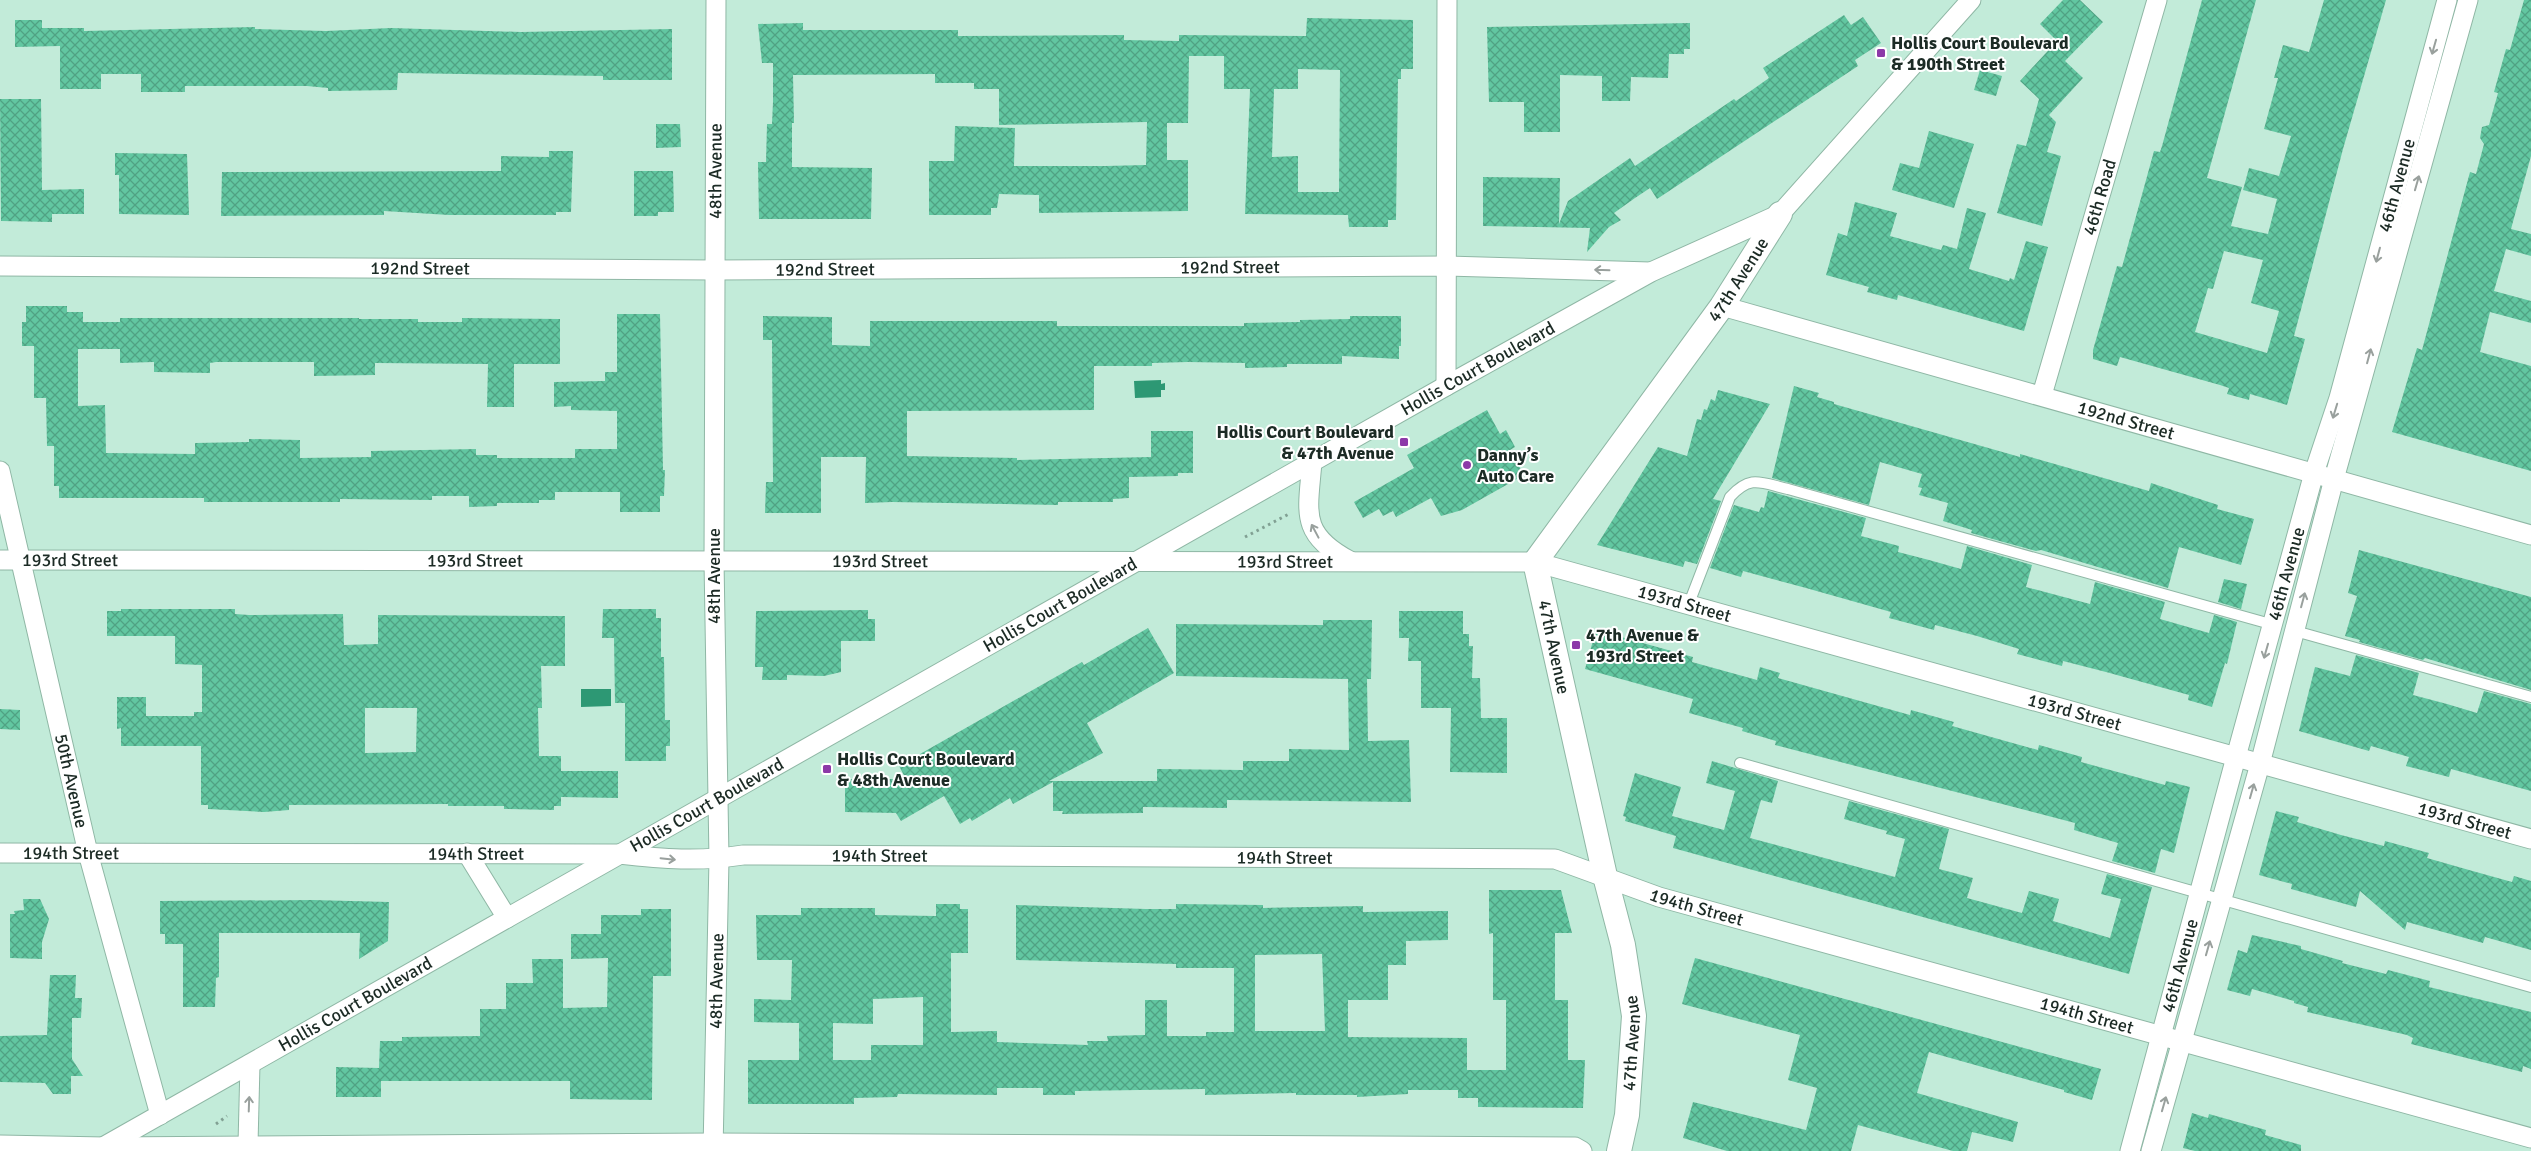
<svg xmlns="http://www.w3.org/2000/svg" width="2531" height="1151" font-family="Signika,sans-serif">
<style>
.water{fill:#2d9874}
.building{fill:url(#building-cross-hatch);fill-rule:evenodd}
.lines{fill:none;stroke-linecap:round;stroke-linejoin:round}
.service-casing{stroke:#8fb7a5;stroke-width:12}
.minor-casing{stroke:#8fb7a5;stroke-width:21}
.tertiary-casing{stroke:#8fb7a5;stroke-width:26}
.path{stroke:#81a093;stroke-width:3;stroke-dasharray:2.5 4;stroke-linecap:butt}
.service{stroke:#fff;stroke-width:10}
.minor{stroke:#fff;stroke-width:19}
.tertiary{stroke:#fff;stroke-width:24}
.oneway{stroke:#99a09d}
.poi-dot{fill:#8c39a8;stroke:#fff;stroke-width:2}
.labels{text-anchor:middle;stroke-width:4;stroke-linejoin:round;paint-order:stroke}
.poi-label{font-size:18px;font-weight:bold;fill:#1c2b25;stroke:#fff;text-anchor:start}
.street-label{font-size:18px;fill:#1c2b25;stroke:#fff}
</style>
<defs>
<pattern id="building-cross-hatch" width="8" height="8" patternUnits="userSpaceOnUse" patternTransform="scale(1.25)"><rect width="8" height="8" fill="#62c7a1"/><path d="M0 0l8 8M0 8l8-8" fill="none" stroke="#50a283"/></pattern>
</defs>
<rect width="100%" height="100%" fill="#c2ebd9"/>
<g class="water">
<polygon points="1161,380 1161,384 1165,383 1165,390 1161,390 1161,397 1135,398 1134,381"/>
<polygon points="581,689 611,689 611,706 581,707"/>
</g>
<g class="building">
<polygon points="2063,0 2080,0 2103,22 2065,61 2083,78 2049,115 2056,122 2047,152 2061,156 2042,226 1997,213 2017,144 2026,146 2039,99 2020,81 2057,41 2040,24"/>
<path d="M 2202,0 L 2256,0 L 2207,178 L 2242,187 L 2231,226 L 2268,234 L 2277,199 L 2243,190 L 2249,168 L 2279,176 L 2291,136 L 2264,129 L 2278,78 L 2274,78 L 2283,45 L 2309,52 L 2324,0 L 2386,0 L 2343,149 L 2294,336 L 2305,339 L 2287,405 L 2250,394 L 2249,400 L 2227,394 L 2229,388 L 2220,385 L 2120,357 L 2117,366 L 2093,359 L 2093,350 L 2117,266 L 2122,267 L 2154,151 L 2160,152 L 2162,146 ZM 2224,251 L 2263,260 L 2251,303 L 2279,311 L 2267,353 L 2195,332 L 2208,288 L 2213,289 Z"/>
<polygon points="2524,0 2531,0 2531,156 2511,229 2531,234 2531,256 2506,249 2494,291 2531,301 2531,323 2490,312 2480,352 2531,366 2531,471 2392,432 2417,348 2422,350 2470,172 2476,174 2484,144 2480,138 2482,127 2489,125 2498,93 2494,92 2506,49 2510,50"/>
<polygon points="1844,15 1851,25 1863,17 1881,43 1855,60 1858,66 1657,199 1650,188 1635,198 1614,213 1621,220 1609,227 1587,252 1590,228 1483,226 1483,177 1560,178 1559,224 1568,201 1630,158 1635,166 1734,99 1736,101 1752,90 1769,78 1763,68"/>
<path d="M 1307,18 L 1413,20 L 1413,69 L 1401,69 L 1401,79 L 1398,79 L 1396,220 L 1388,220 L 1388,227 L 1349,227 L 1348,215 L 1245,214 L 1250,89 L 1224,89 L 1224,56 L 1189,56 L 1188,123 L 1167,123 L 1167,160 L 1188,160 L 1188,211 L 1039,213 L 1039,195 L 999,194 L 997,208 L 991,208 L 991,215 L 929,215 L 929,161 L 954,161 L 955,126 L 1015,128 L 1014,166 L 1105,166 L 1146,165 L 1147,122 L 999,125 L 999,89 L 974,89 L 974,83 L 935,83 L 935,74 L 799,75 L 793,75 L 794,123 L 792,123 L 792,167 L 872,168 L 871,219 L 759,219 L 758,162 L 766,162 L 767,124 L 772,124 L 773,102 L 773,63 L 762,63 L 758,24 L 803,23 L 803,30 L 958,30 L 958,36 L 1124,35 L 1124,40 L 1179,41 L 1179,35 L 1306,36 ZM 1298,69 L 1340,70 L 1339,192 L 1298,192 L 1298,156 L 1272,157 L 1274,89 L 1298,89 Z"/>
<polygon points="15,20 42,20 42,28 84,28 84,31 255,27 255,29 326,31 391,28 521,32 672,29 672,80 603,80 603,76 398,73 397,90 328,91 328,88 307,86 185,86 185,92 141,92 141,74 101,74 101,89 60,89 60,46 15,47"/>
<polygon points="1690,23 1690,49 1684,49 1684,54 1669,54 1668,78 1631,77 1630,101 1602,101 1602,76 1560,75 1560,132 1524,132 1524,102 1489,102 1487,27"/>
<polygon points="1980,70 2002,76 1996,96 1974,90"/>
<polygon points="0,99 41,99 42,190 84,189 84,214 52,214 52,222 1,221"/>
<polygon points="656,124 680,124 681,147 656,148"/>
<polygon points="1929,131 1974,144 1954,208 1892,190 1900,163 1919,168"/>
<polygon points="549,151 573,151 571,212 556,212 556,215 449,215 384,211 384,215 221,216 222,172 501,171 501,156 549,157"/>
<polygon points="115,153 187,154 189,215 119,214 119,175 115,175"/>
<polygon points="634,171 673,171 674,212 658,212 658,216 634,216"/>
<polygon points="1855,202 1897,213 1890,236 1941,250 1943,245 1957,249 1967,208 1986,213 1969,269 2009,281 2010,278 2014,280 2026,241 2048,247 2024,331 1898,295 1897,300 1867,292 1869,287 1826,275 1838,233 1847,236"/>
<polygon points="26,306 67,306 67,312 83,312 83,322 120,322 120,318 359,318 359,319 418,319 418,322 462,322 462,318 560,319 560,364 514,364 514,407 487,407 488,364 375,363 375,375 314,376 314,362 216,362 210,363 210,373 154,372 154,362 120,363 120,349 78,349 78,406 105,405 106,453 195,454 195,443 249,442 249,439 300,440 300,458 371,457 371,451 476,449 476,455 497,455 497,458 575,458 575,449 617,449 617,411 571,410 571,406 554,407 554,382 605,381 605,372 617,372 617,314 660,314 663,470 665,470 664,496 660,496 660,512 620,512 620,492 555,492 555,500 539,500 539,503 497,503 497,506 469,507 469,496 432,496 432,500 340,499 340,502 204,502 204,498 59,498 59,486 54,486 54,446 47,446 46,398 34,398 34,346 22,346 22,322 26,322"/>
<polygon points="763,316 832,317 832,345 870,346 870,321 1057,321 1057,326 1244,326 1244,323 1300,322 1300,320 1350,319 1350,316 1401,316 1401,346 1399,346 1399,359 1342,356 1342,364 1287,364 1287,367 1245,368 1245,363 1188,362 1152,363 1152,366 1094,366 1094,410 907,411 907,456 1017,458 1017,460 1151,457 1151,431 1193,431 1193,473 1178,473 1178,476 1129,477 1129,498 1113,499 1113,502 1058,502 1058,505 892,502 865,503 866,457 821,457 821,513 765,513 766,482 773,482 772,340 763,340"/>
<polygon points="1794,386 1819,393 1817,397 1834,402 1834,404 2020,457 2020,454 2149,491 2151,483 2218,505 2217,509 2254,519 2241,565 2179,547 2168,588 2041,550 2036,551 1971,533 1972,530 1943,521 1948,503 1919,495 1922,488 1918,487 1922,474 1880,462 1869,505 1772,478"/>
<polygon points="1718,390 1770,404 1713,499 1721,501 1697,564 1685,561 1683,567 1597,545 1658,447 1687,456 1697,419 1701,420 1704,409 1707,410 1711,399 1715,401"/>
<polygon points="1487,410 1500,434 1506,430 1515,447 1510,450 1524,475 1462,510 1441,516 1431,498 1396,517 1393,511 1383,516 1379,509 1363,518 1354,502 1414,468 1407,455"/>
<polygon points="1768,491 1866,518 1861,536 1899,546 1898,552 1929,560 1961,569 1967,546 2032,565 2026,587 2090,604 2095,582 2165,602 2160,619 2209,633 2214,615 2237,622 2227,664 2225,663 2212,707 2188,700 2189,695 2106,672 2063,661 2062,666 2017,654 2019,649 1977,636 1935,625 1934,630 1889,618 1891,612 1806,588 1743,571 1741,577 1710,568 1734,505 1759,512 1761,507 1764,508"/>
<polygon points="2359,550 2531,597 2531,690 2425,658 2423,660 2359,642 2360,640 2345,636 2357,596 2348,593"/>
<polygon points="2224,579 2247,584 2241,609 2218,602"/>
<path d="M 121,609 L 235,609 L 235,614 L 249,615 L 343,614 L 344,645 L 378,644 L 378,615 L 565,616 L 565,666 L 541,666 L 542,708 L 538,708 L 539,756 L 561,756 L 561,771 L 618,771 L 618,798 L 561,797 L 561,806 L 554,806 L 554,810 L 504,809 L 504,806 L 448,806 L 448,804 L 289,805 L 289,810 L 264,812 L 208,809 L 208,805 L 201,805 L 201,746 L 121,746 L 121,728 L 117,729 L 117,697 L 146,697 L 146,716 L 194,716 L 194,712 L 202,712 L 202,665 L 175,664 L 175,636 L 107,636 L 107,611 L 121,611 ZM 365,708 L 417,708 L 416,752 L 365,753 Z"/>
<polygon points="603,609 656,609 656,618 661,618 661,657 664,657 665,720 670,720 670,746 666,746 666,761 625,761 625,703 615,703 614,638 602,638"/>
<polygon points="868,610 868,619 875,619 875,641 841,641 841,672 824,676 787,675 787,680 762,680 763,667 755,667 756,611"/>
<polygon points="1399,611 1463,611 1463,634 1469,634 1469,646 1473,646 1472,678 1480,678 1481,718 1507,718 1507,773 1450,772 1451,708 1421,708 1421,661 1408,661 1409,638 1399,638"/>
<polygon points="1323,620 1372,620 1371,679 1367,679 1368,741 1409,740 1411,802 1227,800 1227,808 1143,807 1143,813 1062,814 1063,811 1053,811 1053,782 1013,804 1010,798 972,821 970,818 960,824 944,796 901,821 896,813 845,812 845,779 906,779 899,766 1082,662 1084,665 1148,628 1174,673 1087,723 1103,753 1049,781 1157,781 1157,769 1243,770 1243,761 1289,761 1289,749 1349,750 1348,679 1176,676 1176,624 1323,625"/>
<polygon points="1596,630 1693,657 1692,662 1757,680 1760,667 1780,673 1778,678 1910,715 1911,710 1954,722 1952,726 2038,750 2039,745 2082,757 2081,762 2165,785 2166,781 2190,787 2174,853 2161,849 2155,873 2112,861 2118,843 2074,830 2075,823 1775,745 1776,741 1742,731 1743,728 1689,713 1693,699 1585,669"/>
<polygon points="2356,655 2419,673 2413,695 2447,704 2477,713 2484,691 2531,704 2531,791 2451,769 2449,777 2406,766 2409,757 2371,746 2369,751 2299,731 2315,667 2350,676"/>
<polygon points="0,709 20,710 20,730 0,729"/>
<polygon points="1712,761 1778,781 1772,803 1761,800 1750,838 1895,877 1905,839 1886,834 1887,831 1844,819 1849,801 1949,829 1939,869 1973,878 1967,898 2022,913 2029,891 2059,899 2053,921 2110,938 2121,899 2101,894 2107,874 2152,887 2129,974 1673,848 1676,836 1625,821 1626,817 1623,816 1635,773 1681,787 1672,816 1724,830 1735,791 1706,783"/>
<polygon points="2276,811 2299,817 2297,822 2341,835 2384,846 2385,841 2429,853 2427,858 2469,870 2512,882 2514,876 2531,881 2531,950 2485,937 2483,943 2407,922 2405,930 2360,891 2356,907 2291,889 2292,884 2259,875"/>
<path d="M 1489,890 L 1561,890 L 1572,933 L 1555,933 L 1555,1000 L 1568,1000 L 1568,1060 L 1585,1060 L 1583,1108 L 1478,1107 L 1478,1098 L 1458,1098 L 1458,1090 L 1408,1090 L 1408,1094 L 1357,1097 L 1357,1095 L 1296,1095 L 1296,1093 L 1205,1095 L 1205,1089 L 1075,1091 L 1075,1095 L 1043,1095 L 1043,1088 L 997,1088 L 997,1095 L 898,1094 L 897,1097 L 854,1098 L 854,1104 L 748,1104 L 748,1060 L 799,1060 L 799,1023 L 754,1022 L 754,999 L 791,1000 L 792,960 L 757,960 L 756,915 L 801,915 L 801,908 L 875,908 L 875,915 L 936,916 L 936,904 L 960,904 L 960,909 L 968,909 L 968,953 L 951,953 L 951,1032 L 997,1031 L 997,1042 L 1088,1045 L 1087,1041 L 1108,1041 L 1107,1036 L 1145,1035 L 1145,1000 L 1167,1000 L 1167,1036 L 1206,1036 L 1206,1032 L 1234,1032 L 1234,968 L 1176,968 L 1176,964 L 1016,960 L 1016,905 L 1146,909 L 1176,909 L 1176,904 L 1263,905 L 1263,908 L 1363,906 L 1363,912 L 1448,911 L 1448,940 L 1406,941 L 1406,965 L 1388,965 L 1388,1000 L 1348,1000 L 1348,1037 L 1467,1038 L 1467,1070 L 1506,1070 L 1506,1000 L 1493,1000 L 1493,933 L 1489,934 ZM 1322,954 L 1325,1031 L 1255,1031 L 1255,955 ZM 923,997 L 923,1045 L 871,1045 L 871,1060 L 833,1060 L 833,1023 L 873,1024 L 873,999 Z"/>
<polygon points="23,899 40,899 49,919 42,942 42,959 10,958 10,914 15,914 14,911 24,910"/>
<polygon points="313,900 389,902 388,941 359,959 360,933 219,933 219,977 216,978 215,1007 183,1007 183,944 165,944 165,934 160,934 160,901"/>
<polygon points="641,909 671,909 671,976 653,976 652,1100 570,1099 570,1081 381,1081 381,1097 336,1097 336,1067 379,1068 380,1041 402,1041 402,1037 480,1036 480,1009 506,1009 506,983 533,983 532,959 563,959 563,1008 607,1007 608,958 571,959 571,934 601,934 601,915 641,915"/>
<polygon points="2252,935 2301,946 2301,949 2343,961 2342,963 2386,974 2388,970 2430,981 2429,987 2531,1012 2531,1069 2523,1066 2522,1072 2411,1044 2413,1038 2407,1035 2307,1012 2308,1007 2294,1003 2294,1001 2252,989 2250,996 2227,990 2238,950 2247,953"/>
<polygon points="1695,958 2101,1069 2092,1100 2064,1092 2064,1090 1929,1052 1917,1093 2018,1122 2013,1142 1972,1132 1967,1151 1953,1151 1858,1125 1851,1151 1727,1151 1683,1138 1693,1102 1806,1130 1817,1088 1788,1080 1800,1035 1682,1004"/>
<polygon points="50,975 76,975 75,998 82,998 81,1018 72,1018 72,1059 83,1076 71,1076 71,1094 53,1094 45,1083 0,1082 0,1036 47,1035"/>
<polygon points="2192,1113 2208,1118 2209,1114 2266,1130 2265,1135 2301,1145 2301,1151 2195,1151 2183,1148"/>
</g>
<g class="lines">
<defs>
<g id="service">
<path d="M 1688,606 L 1730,497 C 1751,474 1761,483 1788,489 L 2274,625"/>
<polyline points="2295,631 2531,697"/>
<polyline points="1740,763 2531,987"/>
</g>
<g id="minor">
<path id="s1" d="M 0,266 L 715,270 L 1447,266 L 1650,272"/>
<path id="s2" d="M 1722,306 L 2531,535"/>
<polyline points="1446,386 1447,0"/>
<path id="s3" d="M 2042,395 L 2157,0"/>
<path d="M 1312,462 C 1308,512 1299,534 1350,561"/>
<path id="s4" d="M 0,471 L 88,853 L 160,1115"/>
<path id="s5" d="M 0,560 L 1535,562 L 2531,839"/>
<path id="s6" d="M 0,853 L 619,854 C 663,859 699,862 743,855 L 1555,859 L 1659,897 L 2531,1138"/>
<polyline points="467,853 507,918"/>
<polyline points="248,1144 250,1064"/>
<polyline points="0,1145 105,1147 713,1143 1575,1147 1582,1151"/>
<path id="s7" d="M 96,1151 L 1446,386 L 1651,272 L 1780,214 L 1971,0"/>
<path id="s8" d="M 713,1151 L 719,859 L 714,561 L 716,0"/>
<path id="s9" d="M 2130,1151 L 2236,757 L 2314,473 L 2339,398 L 2447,0"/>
<polyline points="2151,1151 2260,764 2334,479 2468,0"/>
</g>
<g id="tertiary">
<path id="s10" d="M 1619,1151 L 1627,1115 L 1634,1016 L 1623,945 L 1605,876 L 1535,562 L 1722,306 L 1780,214"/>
</g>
</defs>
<use href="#service" class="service-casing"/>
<use href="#minor" class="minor-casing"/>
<use href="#tertiary" class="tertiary-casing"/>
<g class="path">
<polyline points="1245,537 1289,514"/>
<polyline points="216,1124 227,1116"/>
</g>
<use href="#service" class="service"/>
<use href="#minor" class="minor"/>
<use href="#tertiary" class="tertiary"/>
</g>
<defs><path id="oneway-shaft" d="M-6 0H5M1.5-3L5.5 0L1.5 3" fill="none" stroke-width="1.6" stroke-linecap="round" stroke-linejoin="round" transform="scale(1.25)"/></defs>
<g class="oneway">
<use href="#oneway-shaft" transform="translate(2434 47) rotate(106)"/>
<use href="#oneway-shaft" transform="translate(2417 183) rotate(-74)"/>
<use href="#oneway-shaft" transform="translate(2378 255) rotate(105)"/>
<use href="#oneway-shaft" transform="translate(1602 270) rotate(-178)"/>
<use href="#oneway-shaft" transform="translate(2369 356) rotate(-75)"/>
<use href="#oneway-shaft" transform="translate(2335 411) rotate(107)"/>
<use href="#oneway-shaft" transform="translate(1315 531) rotate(-118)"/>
<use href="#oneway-shaft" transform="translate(2303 600) rotate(-75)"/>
<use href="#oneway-shaft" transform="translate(2266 651) rotate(106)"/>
<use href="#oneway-shaft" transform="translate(2252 791) rotate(-74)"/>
<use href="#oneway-shaft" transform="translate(668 859) rotate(6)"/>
<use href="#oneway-shaft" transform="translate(2208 948) rotate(-74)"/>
<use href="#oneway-shaft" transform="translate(249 1104) rotate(-88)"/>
<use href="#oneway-shaft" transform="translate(2164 1104) rotate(-74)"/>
</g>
<g class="poi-dot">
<rect x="1876" y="48" width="10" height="10" rx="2.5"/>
<rect x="1399" y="437" width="10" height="10" rx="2.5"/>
<circle cx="1467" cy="465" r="5"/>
<rect x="1571" y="640" width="10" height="10" rx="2.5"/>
<rect x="822" y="764" width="10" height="10" rx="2.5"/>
</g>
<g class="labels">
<g class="poi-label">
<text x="1891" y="49">Hollis Court Boulevard<tspan x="1891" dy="21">&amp; 190th Street</tspan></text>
<text x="1394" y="438" text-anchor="end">Hollis Court Boulevard<tspan x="1394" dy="21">&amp; 47th Avenue</tspan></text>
<text x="1477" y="461">Danny’s<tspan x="1477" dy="21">Auto Care</tspan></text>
<text x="1586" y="641">47th Avenue &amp;<tspan x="1586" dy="21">193rd Street</tspan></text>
<text x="837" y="765">Hollis Court Boulevard<tspan x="837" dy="21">&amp; 48th Avenue</tspan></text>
</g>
<g class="street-label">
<text dy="6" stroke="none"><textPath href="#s8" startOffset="980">48th Avenue</textPath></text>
<text dy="6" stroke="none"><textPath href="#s9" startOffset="1002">46th Avenue</textPath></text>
<text dy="6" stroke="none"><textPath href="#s3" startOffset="206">46th Road</textPath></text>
<text dy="6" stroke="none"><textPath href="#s1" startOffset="1230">192nd Street</textPath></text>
<text dy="6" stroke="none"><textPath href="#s1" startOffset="420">192nd Street</textPath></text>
<text dy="6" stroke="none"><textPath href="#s1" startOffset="825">192nd Street</textPath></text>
<text dy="6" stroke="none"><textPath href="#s10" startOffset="949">47th Avenue</textPath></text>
<text dy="6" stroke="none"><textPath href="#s7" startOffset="1588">Hollis Court Boulevard</textPath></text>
<text dy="6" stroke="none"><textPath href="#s2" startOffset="420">192nd Street</textPath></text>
<text dy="6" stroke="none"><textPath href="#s5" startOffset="70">193rd Street</textPath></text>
<text dy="6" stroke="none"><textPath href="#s5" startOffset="475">193rd Street</textPath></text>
<text dy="6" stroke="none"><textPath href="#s5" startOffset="880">193rd Street</textPath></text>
<text dy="6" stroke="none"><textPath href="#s5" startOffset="1285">193rd Street</textPath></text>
<text dy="6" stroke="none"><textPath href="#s9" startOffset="598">46th Avenue</textPath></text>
<text transform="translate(714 576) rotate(-90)" y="6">48th Avenue</text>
<text dy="6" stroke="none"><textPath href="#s5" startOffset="1690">193rd Street</textPath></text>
<text dy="6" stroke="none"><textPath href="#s7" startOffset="1108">Hollis Court Boulevard</textPath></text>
<text transform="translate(1554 647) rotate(78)" y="6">47th Avenue</text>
<text dy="6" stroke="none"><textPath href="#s5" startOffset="2095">193rd Street</textPath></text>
<text dy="6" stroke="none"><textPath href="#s4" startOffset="318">50th Avenue</textPath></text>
<text dy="6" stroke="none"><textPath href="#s7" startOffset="702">Hollis Court Boulevard</textPath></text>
<text dy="6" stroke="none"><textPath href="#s5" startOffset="2500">193rd Street</textPath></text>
<text dy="6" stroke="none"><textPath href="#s6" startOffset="71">194th Street</textPath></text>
<text dy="6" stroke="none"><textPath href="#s6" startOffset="476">194th Street</textPath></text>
<text dy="6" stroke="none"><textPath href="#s6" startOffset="880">194th Street</textPath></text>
<text dy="6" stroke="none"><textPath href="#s6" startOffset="1285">194th Street</textPath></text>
<text dy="6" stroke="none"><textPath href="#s6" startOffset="1705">194th Street</textPath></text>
<text dy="6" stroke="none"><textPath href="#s9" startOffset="192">46th Avenue</textPath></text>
<text dy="6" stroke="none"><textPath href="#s8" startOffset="170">48th Avenue</textPath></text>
<text dy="6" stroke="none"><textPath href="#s7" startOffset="298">Hollis Court Boulevard</textPath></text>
<text dy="6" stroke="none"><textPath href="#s6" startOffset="2110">194th Street</textPath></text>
<text dy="6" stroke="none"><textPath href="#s10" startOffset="109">47th Avenue</textPath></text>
</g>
</g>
</svg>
